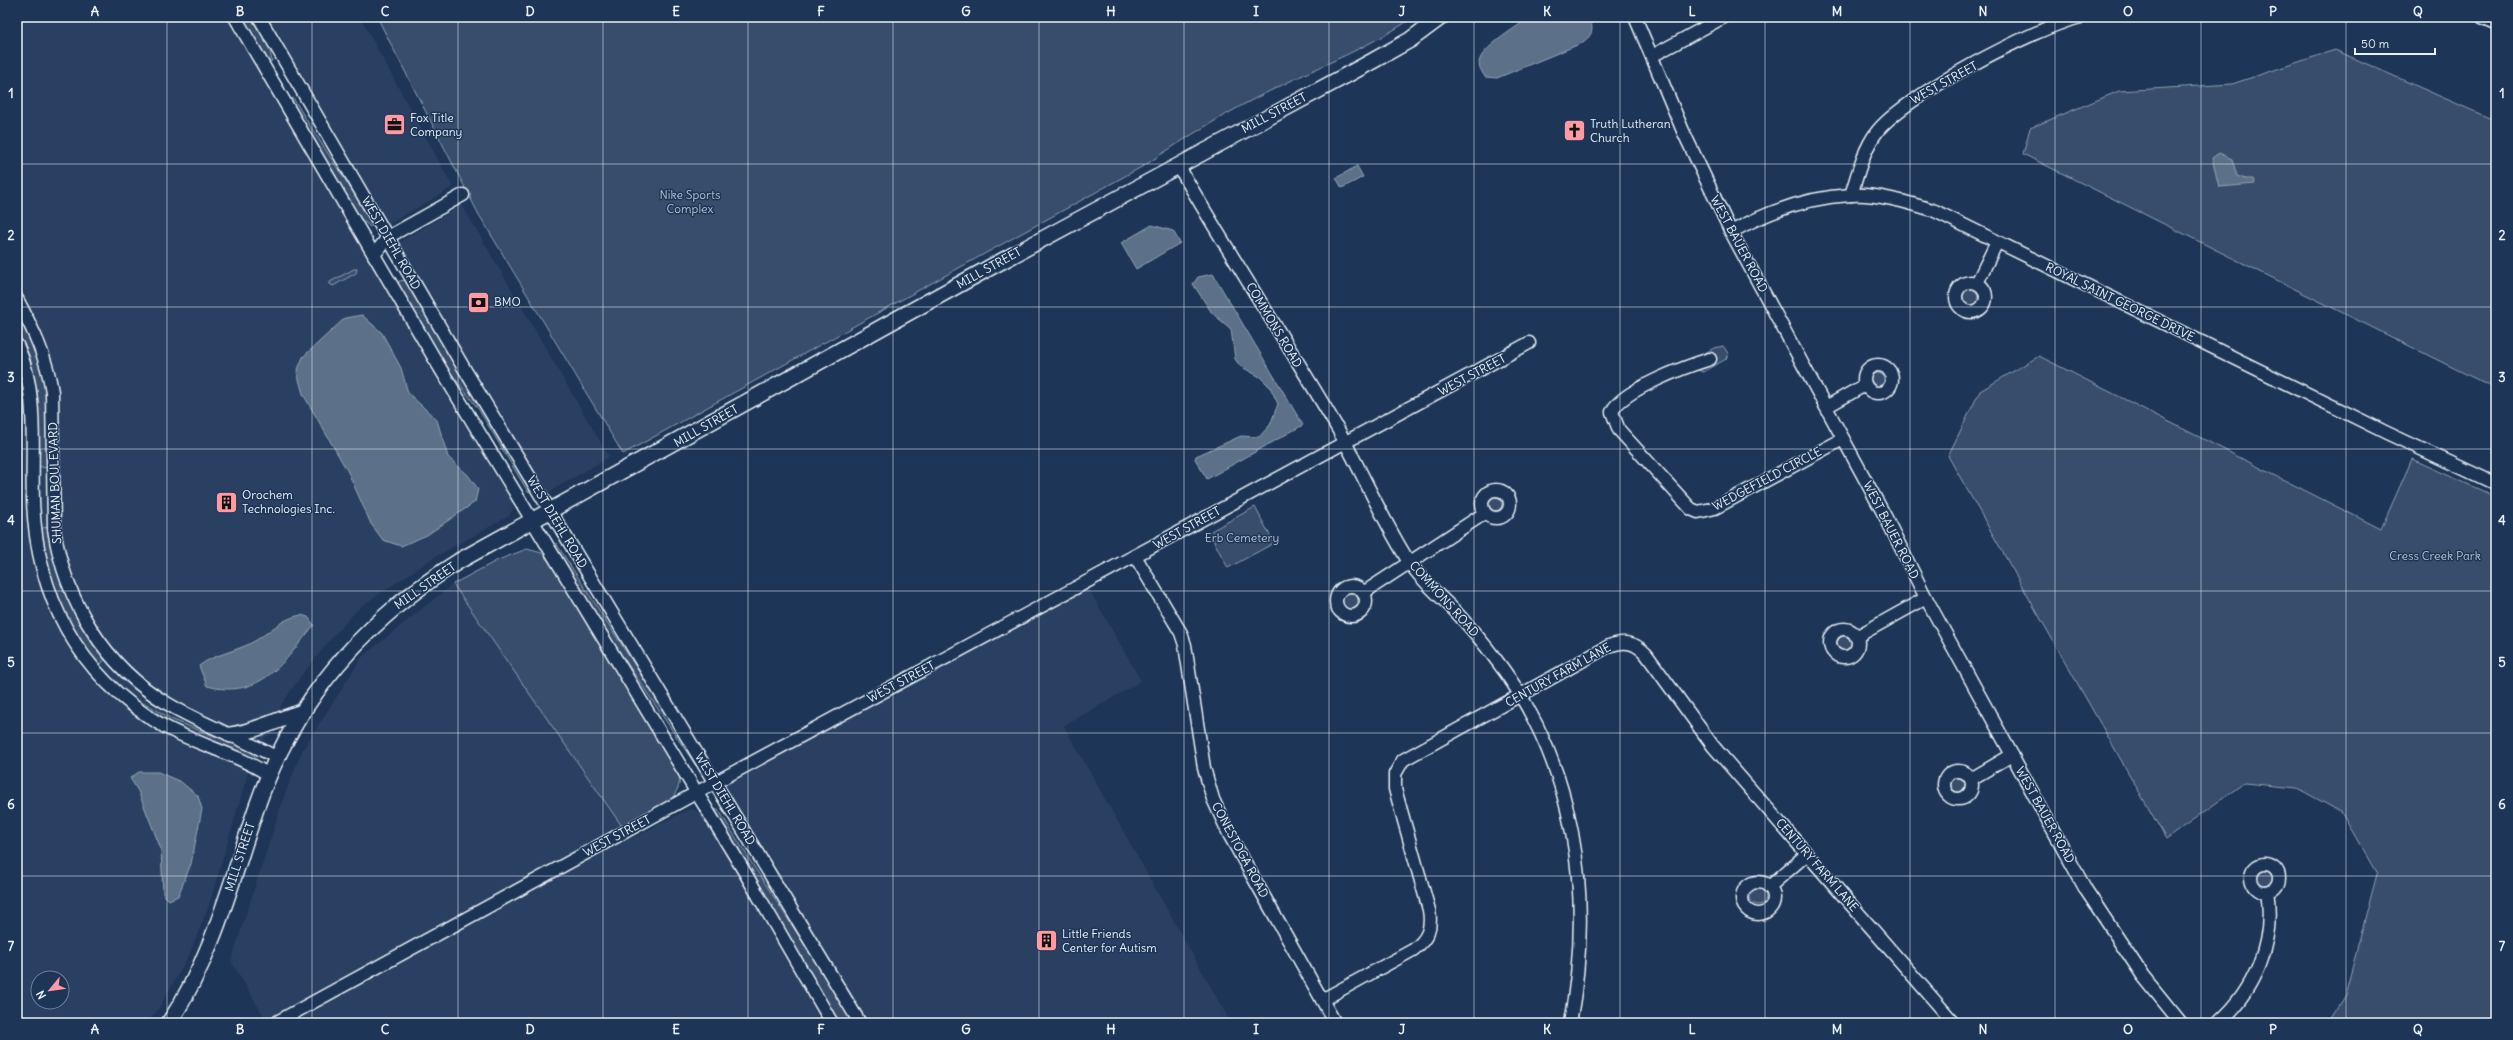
<svg xmlns="http://www.w3.org/2000/svg" width="2513" height="1040" font-family="Delius,sans-serif">
<style>
.built{fill:#2a4162;fill-rule:evenodd}
.green{fill:#374d6c;stroke:#909fb2}
.water{fill:#5d7089;stroke:#95a4b5}
.lines{fill:none;stroke-linecap:round;stroke-linejoin:round}
.minor-casing{stroke:#e8f1f8;stroke-width:15}
.major-casing{stroke:#e8f1f8;stroke-width:18}
.minor{stroke:#1d3557;stroke-width:12}
.major{stroke:#1d3557;stroke-width:15}
.grid{fill:none;stroke:#e8f1f8;stroke-width:1;stroke-opacity:0.55}
.labels{text-anchor:middle;stroke-width:3;stroke-linejoin:round;paint-order:stroke}
.street-label{font-size:12px;fill:#e8f1f8;stroke:#1d3557}
.poi-label{font-size:12px;fill:#e8f1f8;stroke:#1d3557;text-anchor:start}
.park-label{font-size:12px;fill:#b3c0ce;stroke:#1d3557}
.neatline{fill:none;stroke:#e8f1f8;stroke-width:1.5}
.grid-label{font-size:13px;text-anchor:middle;font-weight:bold;fill:#e8f1f8}
</style>
<rect width="100%" height="100%" fill="#1d3557"/>
<filter id="ink" filterUnits="userSpaceOnUse"><feTurbulence type="fractalNoise" baseFrequency=".025" numOctaves="2"/><feDisplacementMap in="SourceGraphic" scale="8" xChannelSelector="R" yChannelSelector="G"/><feConvolveMatrix kernelMatrix="1 2 1 2 8 2 1 2 1" color-interpolation-filters="sRGB"/></filter>
<g filter="url(#ink)">
<g class="built">
<path d="M 17,17 L 228,17 L 512,500 L 513,509 L 509,516 L 433,558 L 360,607 L 334,635 L 301,676 L 282,704 L 248,773 L 209,905 L 189,955 L 159,1008 L 147,1023 L 17,1023 ZM 38,978 L 62,978 L 62,1002 L 38,1002 Z"/>
<polygon points="268,17 360,17 453,187 389,224"/>
<polygon points="462,205 609,457 547,493 398,243"/>
<polygon points="1085,582 1141,681 1064,726 1231,1023 868,1023 720,778"/>
<polygon points="453,584 631,839 687,810 693,809 705,817 826,1023 268,1023 231,961 285,794 302,751 362,657"/>
</g>
<g class="green">
<polygon points="241,17 250,17 269,46 272,61 268,62 265,58"/>
<path d="M 377,17 L 1414,17 C 1372,46 1322,65 1276,88 C 1230,110 1187,137 1145,165 L 623,454 L 478,213 Z"/>
<polygon points="2335,50 2496,121 2496,389 2023,154 2030,128 2119,91 2232,84"/>
<path d="M 293,98 C 318,140 346,179 371,221 L 372,225 L 370,227 L 359,217 L 290,99 Z"/>
<polygon points="354,269 357,269 356,273 333,286 330,284 330,282"/>
<polygon points="406,280 531,490 528,492 479,410 445,365 398,285 399,281"/>
<circle cx="1970" cy="297" r="8"/>
<path d="M 17,313 C 24,325 33,338 37,351 C 49,387 46,427 47,465 L 45,468 L 39,466 L 37,390 L 30,357 L 17,331 Z"/>
<polygon points="1723,346 1728,353 1726,359 1704,372 1697,370 1694,367 1696,358 1714,348"/>
<polygon points="2039,356 2381,529 2412,459 2496,497 2496,1023 2327,1023 2345,995 2377,874 2341,812 2297,788 2244,783 2166,839 1948,456 1980,391"/>
<circle cx="1877" cy="380" r="7"/>
<circle cx="1495" cy="504" r="7"/>
<polygon points="1255,507 1274,543 1228,568 1209,532"/>
<path d="M 46,527 L 50,531 C 56,580 76,619 105,659 L 101,664 L 97,663 C 77,636 56,606 48,572 C 44,558 43,544 41,529 Z"/>
<polygon points="556,543 670,720 696,766 603,627 558,554"/>
<path d="M 527,549 L 542,553 L 552,566 L 680,778 C 679,805 645,816 624,829 L 453,584 L 498,560 Z"/>
<circle cx="1350" cy="601" r="8"/>
<circle cx="1845" cy="644" r="8"/>
<polygon points="145,703 173,720 245,748 251,751 257,760 246,758 174,724 145,706 143,704"/>
<circle cx="1958" cy="785" r="7"/>
<path d="M 718,809 C 762,881 810,951 854,1023 L 839,1023 L 715,810 Z"/>
<circle cx="2265" cy="878" r="8"/>
<circle cx="1758" cy="897" r="8"/>
</g>
<g class="water">
<path d="M 1530,17 L 1589,17 C 1595,31 1592,36 1580,44 L 1497,78 L 1485,77 C 1482,72 1477,65 1480,59 C 1486,45 1517,27 1530,17 Z"/>
<polygon points="2219,153 2232,159 2237,176 2245,179 2253,179 2255,184 2219,187 2212,158"/>
<polygon points="1357,166 1363,177 1342,188 1336,178"/>
<polygon points="1152,225 1173,231 1180,243 1136,269 1121,243"/>
<polygon points="1213,274 1303,425 1207,479 1195,459 1196,456 1241,436 1259,437 1270,425 1278,404 1270,387 1260,377 1240,366 1235,359 1231,329 1212,313 1193,284 1198,277"/>
<polygon points="362,315 382,333 401,368 408,393 437,420 448,457 468,475 478,489 475,502 427,535 401,546 383,540 371,524 348,472 303,394 297,372 303,357 345,318"/>
<path d="M 301,615 L 308,617 L 314,625 C 284,662 261,700 207,686 L 199,666 C 214,654 235,652 253,642 C 269,633 282,618 301,615 Z"/>
<polygon points="139,772 158,772 181,782 198,796 202,809 191,864 178,896 169,900 163,894 161,849 138,791 130,778"/>
</g>
<g class="lines">
<defs>
<g id="minor">
<polyline points="235,17 440,368 744,871 832,1023"/>
<polyline points="259,17 465,370 860,1023"/>
<polyline points="1635,17 1683,131 1731,232 1885,516 1926,598 2086,890 2143,976 2181,1023"/>
<polyline points="2482,17 2496,23"/>
<polyline points="1652,56 1724,17"/>
<path d="M 1178,165 C 1228,253 1284,337 1335,424 C 1361,469 1381,518 1409,562 C 1422,581 1440,596 1456,612 C 1469,626 1482,641 1494,657 C 1576,762 1594,895 1570,1023"/>
<path d="M 1851,195 C 1858,173 1863,151 1876,133 C 1902,97 2037,26 2081,17"/>
<path d="M 1731,232 C 1767,212 1809,197 1851,195 C 1877,193 1911,203 1935,211 L 2387,433 L 2496,484"/>
<polyline points="374,255 388,237 463,195"/>
<circle cx="1971" cy="297" r="15"/>
<polyline points="1977,283 1997,242"/>
<path d="M 17,299 C 33,329 47,358 52,392 L 54,529 C 65,601 105,667 168,704 C 203,725 242,738 277,758"/>
<path d="M 17,345 C 39,392 31,449 33,500 C 36,595 77,674 160,724 C 194,744 236,753 269,775"/>
<path d="M 1710,359 C 1687,366 1620,391 1612,412 L 1619,430 L 1691,509 L 1698,512 L 1715,508 L 1843,439"/>
<circle cx="1878" cy="379" r="14"/>
<polyline points="1826,407 1865,385"/>
<circle cx="1496" cy="504" r="14"/>
<polyline points="1135,556 1181,633 1185,645 1204,768 1213,799 1229,834 1335,1023"/>
<circle cx="1351" cy="601" r="15"/>
<polyline points="1363,593 1485,513"/>
<circle cx="1844" cy="643" r="14"/>
<polyline points="1856,637 1926,598"/>
<circle cx="1958" cy="785" r="14"/>
<polyline points="1971,779 2012,755"/>
<circle cx="2265" cy="878" r="14"/>
<circle cx="1758" cy="898" r="16"/>
<polyline points="1769,887 1807,854"/>
<path d="M 1322,1000 L 1413,950 C 1428,939 1432,928 1429,910 L 1395,789 L 1395,774 L 1403,760 L 1609,646 C 1624,640 1635,642 1646,654 L 1713,746 L 1954,1023"/>
<polyline points="275,1023 727,776 1529,343"/>
<path d="M 2218,1023 C 2255,990 2275,941 2267,892"/>
</g>
<g id="major">
<path d="M 231,735 C 257,731 278,719 303,712"/>
<path d="M 169,1023 C 214,955 231,881 257,806 C 294,700 365,620 459,561 L 989,268 L 1369,63 L 1410,40 L 1441,17"/>
</g>
</defs>
<use href="#minor" class="minor-casing"/>
<use href="#major" class="major-casing"/>
<use href="#minor" class="minor"/>
<use href="#major" class="major"/>
</g>
</g>
<path class="grid" d="M 167,17 L 167,1023M 312,17 L 312,1023M 458,17 L 458,1023M 603,17 L 603,1023M 748,17 L 748,1023M 893,17 L 893,1023M 1039,17 L 1039,1023M 1184,17 L 1184,1023M 1329,17 L 1329,1023M 1474,17 L 1474,1023M 1620,17 L 1620,1023M 1765,17 L 1765,1023M 1910,17 L 1910,1023M 2055,17 L 2055,1023M 2201,17 L 2201,1023M 2346,17 L 2346,1023M 17,164 L 2496,164M 17,307 L 2496,307M 17,449 L 2496,449M 17,591 L 2496,591M 17,733 L 2496,733M 17,876 L 2496,876"/>
<defs>
<symbol id="office-square" viewBox="-11 -11 22 22"><rect x="-9" y="-9" width="18" height="18" rx="4" fill="#ff9aa2" stroke="#1d3557"/><path d="M-6-3h4V-5.5h4V-3h4V5H-6ZM-1-4.5V-3h2v-1.5ZM-6 0V1H6V0Z" fill="#111"/></symbol>
<symbol id="church-square" viewBox="-11 -11 22 22"><rect x="-9" y="-9" width="18" height="18" rx="4" fill="#ff9aa2" stroke="#1d3557"/><path d="M-1.2-6h2.4v3.5h3.3v2.4h-3.3V6h-2.4V-.1h-3.3v-2.4h3.3Z" fill="#111"/></symbol>
<symbol id="bank-square" viewBox="-11 -11 22 22"><rect x="-9" y="-9" width="18" height="18" rx="4" fill="#ff9aa2" stroke="#1d3557"/><path d="M-6-4H6V4H-6ZM0-2.3a2.3 2.3 0 1 0 0 4.6a2.3 2.3 0 1 0 0-4.6Z" fill="#111"/></symbol>
<symbol id="building-square" viewBox="-11 -11 22 22"><rect x="-9" y="-9" width="18" height="18" rx="4" fill="#ff9aa2" stroke="#1d3557"/><path d="M-4-6H4V6H1V3H-1V6H-4ZM-2.5-4.3h1.7v1.8h-1.7ZM.8-4.3h1.7v1.8H.8ZM-2.5-1h1.7V.8h-1.7ZM.8-1h1.7V.8H.8Z" fill="#111"/></symbol>
</defs>
<g fill-rule="evenodd">
<use href="#office-square" x="382" y="112" width="25" height="25"/>
<use href="#church-square" x="1562" y="118" width="25" height="25"/>
<use href="#bank-square" x="466" y="290" width="25" height="25"/>
<use href="#building-square" x="214" y="490" width="25" height="25"/>
<use href="#building-square" x="1034" y="928" width="25" height="25"/>
</g>
<g class="labels">
<g class="street-label">
<text transform="translate(1944 83) rotate(-29)" y="4">WEST STREET</text>
<text transform="translate(1274 113) rotate(-28)" y="4">MILL STREET</text>
<text transform="translate(391 243) rotate(60)" y="4">WEST DIEHL ROAD</text>
<text transform="translate(1739 244) rotate(62)" y="4">WEST BAUER ROAD</text>
<text transform="translate(989 268) rotate(-29)" y="4">MILL STREET</text>
<text transform="translate(2120 302) rotate(26)" y="4">ROYAL SAINT GEORGE DRIVE</text>
<text transform="translate(1274 325) rotate(59)" y="4">COMMONS ROAD</text>
<text transform="translate(1472 375) rotate(-28)" y="4">WEST STREET</text>
<text transform="translate(706 426) rotate(-30)" y="4">MILL STREET</text>
<text transform="translate(1767 479) rotate(-28)" y="4">WEDGEFIELD CIRCLE</text>
<text transform="translate(55 483) rotate(-92)" y="4">SHUMAN BOULEVARD</text>
<text transform="translate(557 522) rotate(59)" y="4">WEST DIEHL ROAD</text>
<text transform="translate(1187 528) rotate(-29)" y="4">WEST STREET</text>
<text transform="translate(1891 530) rotate(63)" y="4">WEST BAUER ROAD</text>
<text transform="translate(425 586) rotate(-35)" y="4">MILL STREET</text>
<text transform="translate(1444 599) rotate(48)" y="4">COMMONS ROAD</text>
<text transform="translate(1558 675) rotate(-29)" y="4">CENTURY FARM LANE</text>
<text transform="translate(901 682) rotate(-28)" y="4">WEST STREET</text>
<text transform="translate(725 799) rotate(59)" y="4">WEST DIEHL ROAD</text>
<text transform="translate(2045 815) rotate(61)" y="4">WEST BAUER ROAD</text>
<text transform="translate(617 836) rotate(-28)" y="4">WEST STREET</text>
<text transform="translate(1240 850) rotate(62)" y="4">CONESTOGA ROAD</text>
<text transform="translate(240 857) rotate(-72)" y="4">MILL STREET</text>
<text transform="translate(1817 865) rotate(49)" y="4">CENTURY FARM LANE</text>
</g>
<g class="poi-label">
<text x="410" y="122">Fox Title<tspan x="410" dy="14">Company</tspan></text>
<text x="1590" y="128">Truth Lutheran<tspan x="1590" dy="14">Church</tspan></text>
<text x="494" y="306">BMO</text>
<text x="242" y="499">Orochem<tspan x="242" dy="14">Technologies Inc.</tspan></text>
<text x="1062" y="938">Little Friends<tspan x="1062" dy="14">Center for Autism</tspan></text>
</g>
<g class="park-label">
<text x="690" y="199">Nike Sports<tspan x="690" dy="14">Complex</tspan></text>
<text x="1242" y="542">Erb Cemetery</text>
<text x="2435" y="560">Cress Creek Park</text>
</g>
</g>
<rect width="2513" height="1040" fill="none" stroke="#1d3557" stroke-width="44"/>
<g transform="translate(50 990) rotate(241)"><circle r="19" fill="#1d3557" stroke="#6e8097"/>
<path d="M0-3L7 15L0 10L-7 15Z" fill="#ff9aa2"/>
<text y="-6" font-size="11" font-weight="bold" text-anchor="middle" fill="#e8f1f8">N</text>
</g>
<path d="M2355 48v6h80v-6" fill="none" stroke="#e8f1f8" stroke-width="2"/>
<text x="2361" y="48" font-size="12" fill="#e8f1f8" stroke="#1d3557" stroke-width="3" paint-order="stroke">50 m</text>
<rect x="22" y="22" width="2469" height="996" class="neatline"/>
<g class="grid-label">
<text x="95" y="16">A</text>
<text x="240" y="16">B</text>
<text x="385" y="16">C</text>
<text x="530" y="16">D</text>
<text x="676" y="16">E</text>
<text x="821" y="16">F</text>
<text x="966" y="16">G</text>
<text x="1111" y="16">H</text>
<text x="1256" y="16">I</text>
<text x="1402" y="16">J</text>
<text x="1547" y="16">K</text>
<text x="1692" y="16">L</text>
<text x="1837" y="16">M</text>
<text x="1983" y="16">N</text>
<text x="2128" y="16">O</text>
<text x="2273" y="16">P</text>
<text x="2418" y="16">Q</text>
<text x="11" y="98">1</text>
<text x="2502" y="98">1</text>
<text x="11" y="240">2</text>
<text x="2502" y="240">2</text>
<text x="11" y="382">3</text>
<text x="2502" y="382">3</text>
<text x="11" y="525">4</text>
<text x="2502" y="525">4</text>
<text x="11" y="667">5</text>
<text x="2502" y="667">5</text>
<text x="11" y="809">6</text>
<text x="2502" y="809">6</text>
<text x="11" y="951">7</text>
<text x="2502" y="951">7</text>
<text x="95" y="1034">A</text>
<text x="240" y="1034">B</text>
<text x="385" y="1034">C</text>
<text x="530" y="1034">D</text>
<text x="676" y="1034">E</text>
<text x="821" y="1034">F</text>
<text x="966" y="1034">G</text>
<text x="1111" y="1034">H</text>
<text x="1256" y="1034">I</text>
<text x="1402" y="1034">J</text>
<text x="1547" y="1034">K</text>
<text x="1692" y="1034">L</text>
<text x="1837" y="1034">M</text>
<text x="1983" y="1034">N</text>
<text x="2128" y="1034">O</text>
<text x="2273" y="1034">P</text>
<text x="2418" y="1034">Q</text>
</g>
</svg>
